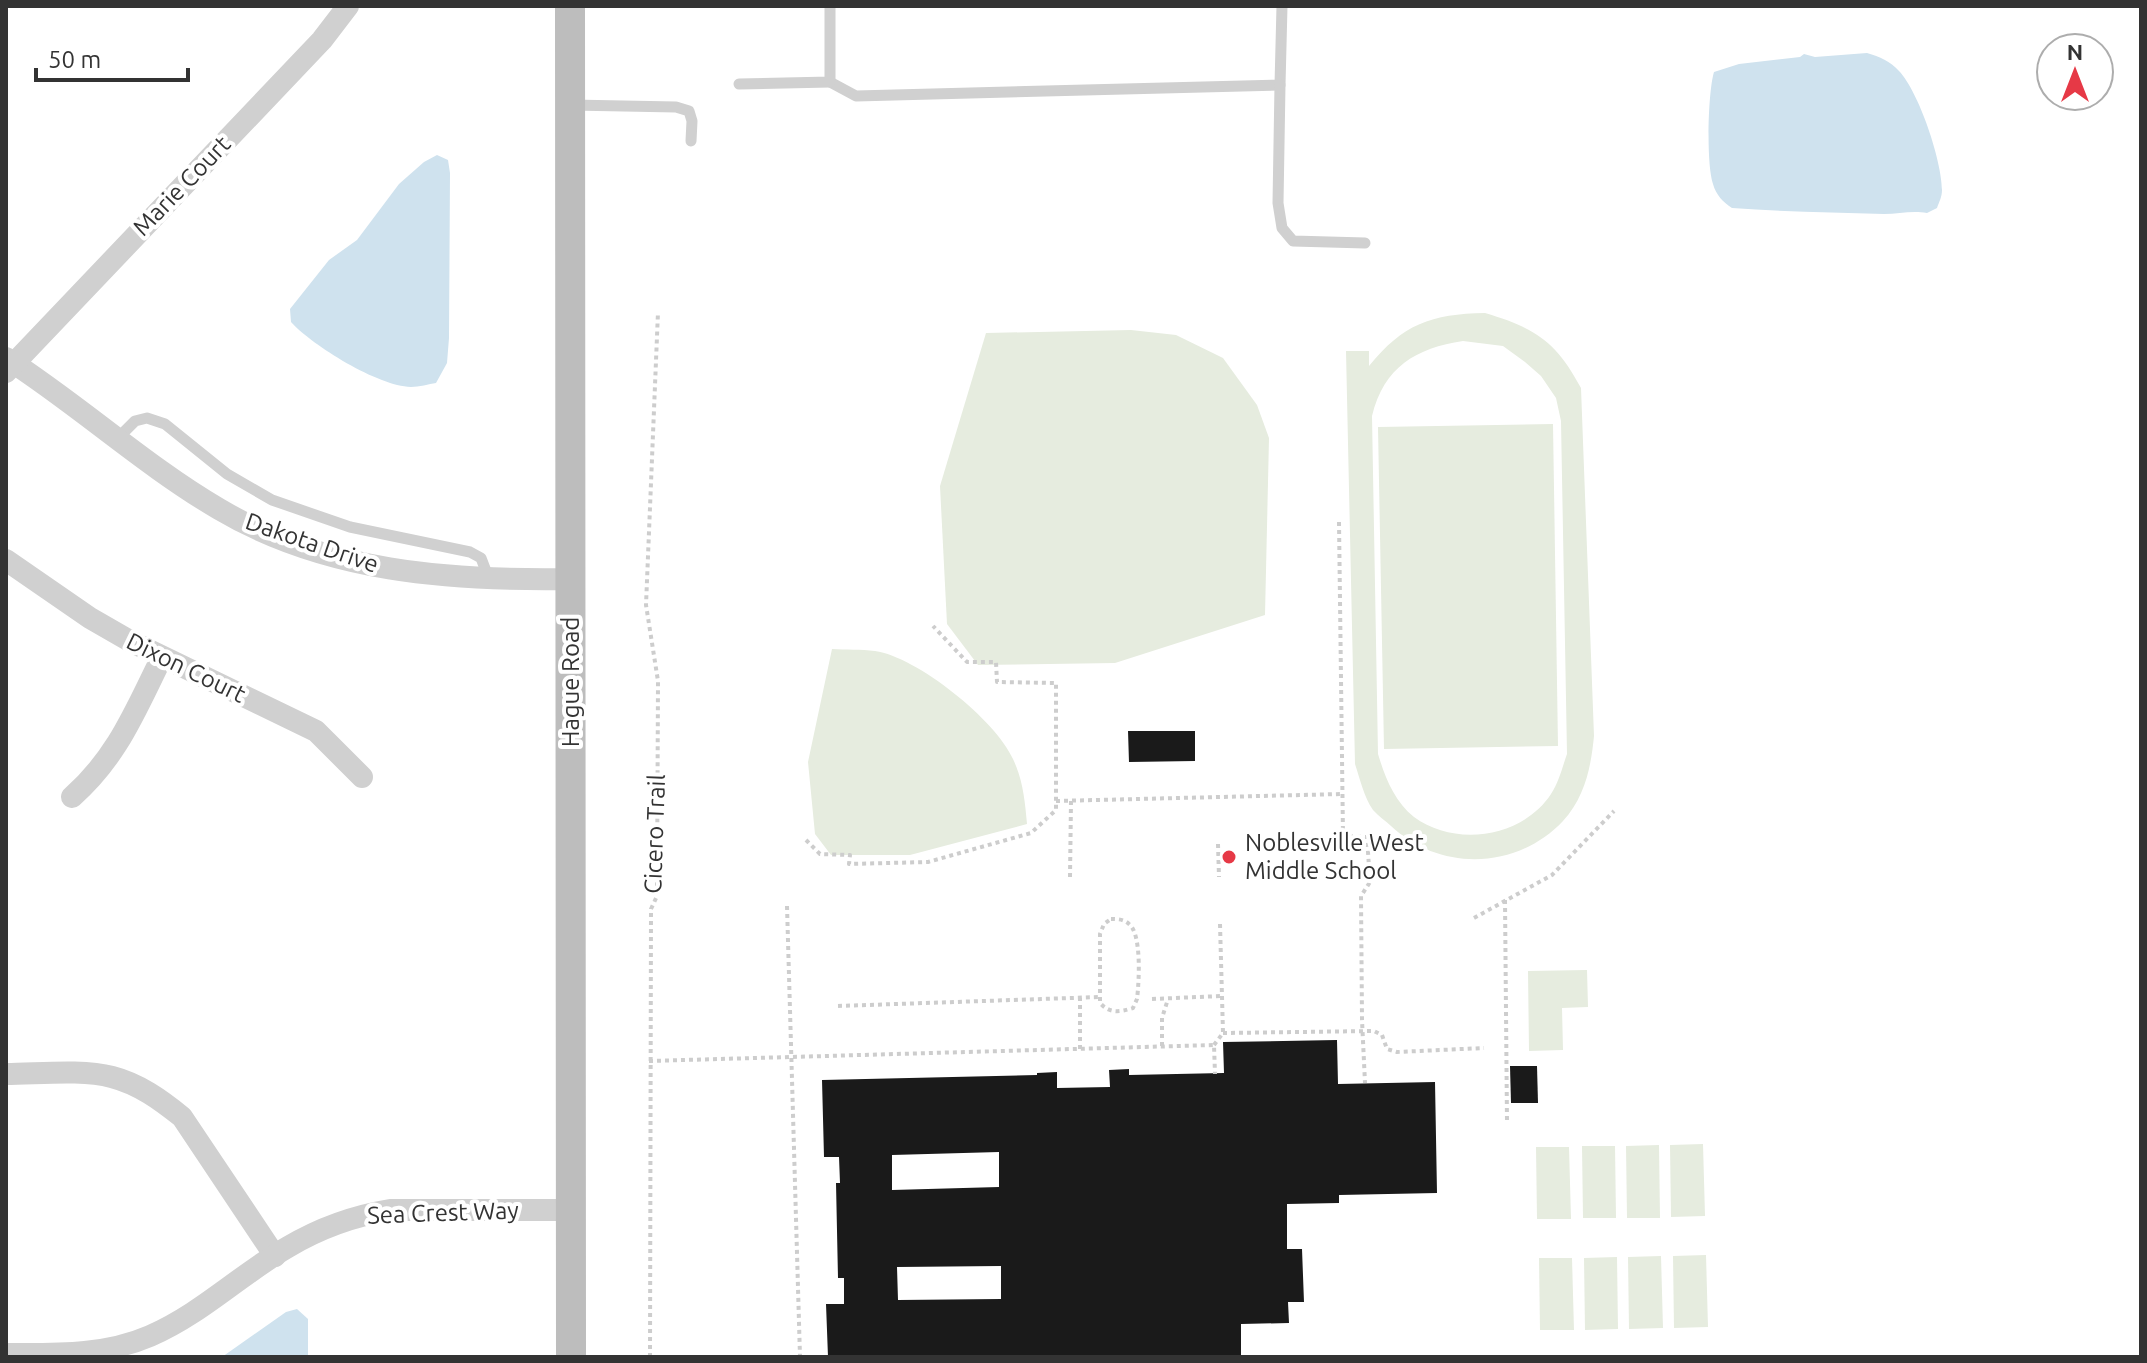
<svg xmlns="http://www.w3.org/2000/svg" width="2147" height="1363" font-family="Ubuntu,sans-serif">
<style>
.green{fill:#e6ecdf;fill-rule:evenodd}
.water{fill:#cfe2ee}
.building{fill:#1a1a1a;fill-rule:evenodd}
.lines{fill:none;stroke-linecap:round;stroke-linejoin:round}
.path{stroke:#cdcdcd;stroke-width:4;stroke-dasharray:4 4;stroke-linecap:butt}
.lane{stroke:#d0d0d0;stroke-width:11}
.street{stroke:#d0d0d0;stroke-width:22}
.secondary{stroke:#bdbdbd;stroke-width:30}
.poi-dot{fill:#e63946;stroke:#fff;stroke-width:3}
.labels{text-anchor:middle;stroke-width:8;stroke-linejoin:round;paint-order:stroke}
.street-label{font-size:24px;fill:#333;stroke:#fff}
.poi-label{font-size:24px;fill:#333;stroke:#fff;text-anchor:start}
</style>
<rect width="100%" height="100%" fill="#fff"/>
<g class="green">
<path d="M 1485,313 C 1535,328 1556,341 1581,388 L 1594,736 C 1591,767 1585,797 1563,821 C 1517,870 1440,872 1391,826 C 1386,821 1378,816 1373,810 C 1364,797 1360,779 1355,764 L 1346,351 L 1369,351 L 1369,366 C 1403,324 1431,314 1485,313 ZM 1463,341 L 1503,346 L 1525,362 L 1541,376 L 1556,398 L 1561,421 L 1567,754 C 1562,768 1559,782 1551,794 C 1523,837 1456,848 1414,817 C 1394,801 1385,777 1378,754 L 1372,416 C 1384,367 1416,348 1463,341 Z"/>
<polygon points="1131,330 1176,335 1223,358 1257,405 1269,438 1265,615 1115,663 978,665 947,624 940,486 986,333"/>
<polygon points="1553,424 1558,746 1384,749 1378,427"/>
<path d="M 832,649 C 846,650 861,649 875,651 C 917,657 996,720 1013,759 C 1023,780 1025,801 1027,824 L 910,855 L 831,855 L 815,834 L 808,762 Z"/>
<polygon points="1587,970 1588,1007 1562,1008 1563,1050 1529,1051 1528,971"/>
<polygon points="1703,1144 1705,1216 1671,1217 1670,1145"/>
<polygon points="1659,1145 1660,1218 1627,1218 1626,1146"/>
<polygon points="1582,1146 1615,1146 1616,1218 1583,1218"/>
<polygon points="1536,1147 1569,1147 1571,1219 1537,1219"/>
<polygon points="1706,1255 1708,1327 1674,1328 1673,1256"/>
<polygon points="1661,1256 1663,1328 1629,1329 1628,1257"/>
<polygon points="1617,1257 1618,1329 1585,1330 1584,1258"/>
<polygon points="1539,1258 1572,1258 1574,1330 1540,1330"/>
</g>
<g class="water">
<path d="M 1867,53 C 1880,57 1890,61 1899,71 C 1919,92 1942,161 1942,190 C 1942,197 1939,202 1937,208 L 1927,213 C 1912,210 1899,214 1884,214 C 1833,212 1783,212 1732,208 C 1723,202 1716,195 1713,184 C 1706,164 1708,92 1714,72 L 1739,64 L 1800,57 L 1804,54 L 1815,57 Z"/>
<path d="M 437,155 L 448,160 L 450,173 L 449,338 L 447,363 L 436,383 C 429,384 419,387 411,387 C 378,386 313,346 291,322 L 290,309 L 329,260 L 357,240 L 399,184 L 424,162 Z"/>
<polygon points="297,1309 308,1319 308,1357 222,1357 286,1312"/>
</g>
<g class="building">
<polygon points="1128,731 1195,731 1195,761 1129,762"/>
<path d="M 1337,1040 L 1338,1084 L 1435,1082 L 1437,1193 L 1339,1195 L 1339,1203 L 1287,1204 L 1287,1249 L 1302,1249 L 1304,1302 L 1288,1302 L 1289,1323 L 1241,1324 L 1241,1357 L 828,1357 L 826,1304 L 844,1304 L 844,1278 L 838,1278 L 836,1183 L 840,1183 L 839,1157 L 824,1157 L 822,1080 L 1037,1075 L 1037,1073 L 1057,1072 L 1057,1088 L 1110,1087 L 1109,1070 L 1129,1069 L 1129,1075 L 1224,1073 L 1223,1042 ZM 999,1152 L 999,1187 L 892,1190 L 892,1155 ZM 1001,1266 L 1001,1299 L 898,1300 L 897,1267 Z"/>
<polygon points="1510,1066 1537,1066 1538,1103 1511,1103"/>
</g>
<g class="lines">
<g class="path">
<polyline points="1339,522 1343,836 1367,837 1370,882 1361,896 1362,1020 1365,1083"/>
<polyline points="1056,801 1342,794"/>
<polyline points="806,840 820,854 850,855 849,864 928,862 1031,833 1056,810 1056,683 997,682 996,662 967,662 933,626"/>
<polyline points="1218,844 1219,877"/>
<polyline points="1070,877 1071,801"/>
<polyline points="1505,900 1507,1122"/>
<polyline points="787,906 800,1357"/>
<polyline points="1474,918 1552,875 1614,811"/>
<path d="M 1111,919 C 1117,919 1124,919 1129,924 C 1142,934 1139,983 1137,999 L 1133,1008 C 1120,1012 1110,1014 1100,1003 L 1100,934 L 1104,924 Z"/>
<polyline points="1152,999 1221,996"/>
<polyline points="838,1006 1100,997"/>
<polyline points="1223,1033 1374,1031 1382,1035 1387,1049 1397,1052 1484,1048"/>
<polyline points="1214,1045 1223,1033 1220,924"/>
<polyline points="1162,1046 1162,1018 1168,999"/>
<polyline points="1080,1049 1080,998"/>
<polyline points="649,1061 1214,1045 1215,1074"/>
<polyline points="650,1357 651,909 657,896 658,681 646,605 658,312"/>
</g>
<g class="lane">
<polyline points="830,82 856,96 1280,85 1282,6"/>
<polyline points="739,84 830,82 830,6"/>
<polyline points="1280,85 1278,203 1282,228 1293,241 1365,243"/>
<polyline points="571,105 676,107 689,111 692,121 691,141"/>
<polyline points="117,439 135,421 147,418 165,424 227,474 272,500 350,527 470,552 481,558 489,579"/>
</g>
<g class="street">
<path d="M 6,358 C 79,405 144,465 219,509 C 325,572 450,581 571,579"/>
<polyline points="6,372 322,40 348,6"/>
<polyline points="6,560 90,618 130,641 316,731 362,777"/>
<path d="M 72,797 C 118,756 135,711 162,657"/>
<path d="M 6,1074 C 38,1074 82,1069 112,1077 C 139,1084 161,1100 182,1117 L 275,1256"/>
<path d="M 6,1354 C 54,1354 104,1356 150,1336 C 201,1314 241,1274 288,1247 C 320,1228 353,1216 390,1210 L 572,1210"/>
</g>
<polyline class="secondary" points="570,6 571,1357"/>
</g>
<circle class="poi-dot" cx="1229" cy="857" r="8"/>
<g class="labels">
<g class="street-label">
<text transform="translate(182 186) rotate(-46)" y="8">Marie Court</text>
<text transform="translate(312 543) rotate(19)" y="8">Dakota Drive</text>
<text transform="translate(186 668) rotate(26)" y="8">Dixon Court</text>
<text transform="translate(571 682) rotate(-90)" y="8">Hague Road</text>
<text transform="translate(655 834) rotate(-88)" y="8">Cicero Trail</text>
<text transform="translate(443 1213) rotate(-2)" y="8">Sea Crest Way</text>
</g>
<g class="poi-label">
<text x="1245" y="851">Noblesville West<tspan x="1245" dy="28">Middle School</tspan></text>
</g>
</g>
<rect width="2147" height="1363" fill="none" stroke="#333333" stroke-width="16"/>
<g transform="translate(2075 72)"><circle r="38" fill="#ffffff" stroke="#adadad" stroke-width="2"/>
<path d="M0-6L14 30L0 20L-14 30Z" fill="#e63946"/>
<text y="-12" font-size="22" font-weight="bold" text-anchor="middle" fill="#333333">N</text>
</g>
<path d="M36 68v12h152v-12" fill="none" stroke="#333333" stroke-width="4"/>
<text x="48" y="68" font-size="24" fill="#333333" stroke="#ffffff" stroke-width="6" paint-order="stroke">50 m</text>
</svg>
